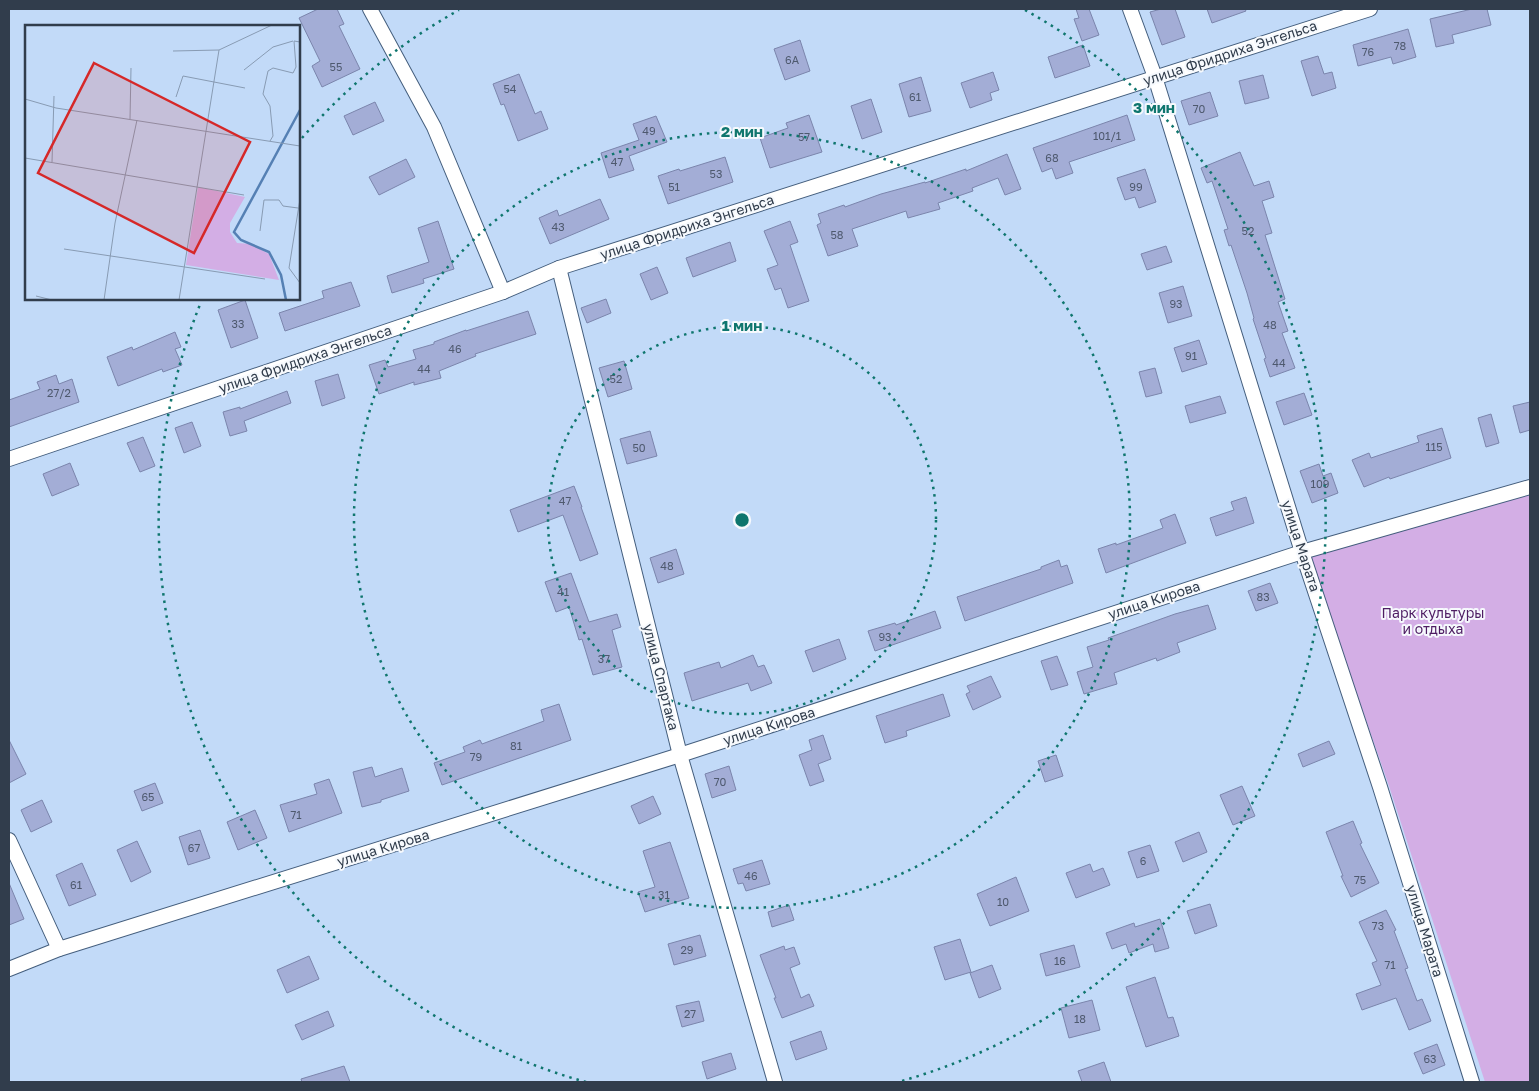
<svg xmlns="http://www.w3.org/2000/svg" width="1539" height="1091" font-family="'Golos Text',sans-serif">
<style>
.green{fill:#d3aee5}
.building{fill:#a3add6;stroke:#7b85ac}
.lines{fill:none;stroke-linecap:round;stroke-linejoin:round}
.minor-casing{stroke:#445e7d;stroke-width:16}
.minor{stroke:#fff;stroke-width:14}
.ring{fill:none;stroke:#0f766e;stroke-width:2.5;stroke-dasharray:2.5 5}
.labels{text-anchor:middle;stroke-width:4;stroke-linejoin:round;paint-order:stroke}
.number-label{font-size:11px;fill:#4e596e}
.street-label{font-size:14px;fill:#313d4c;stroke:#f6f9fd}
.park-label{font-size:14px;fill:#4e1d63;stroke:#f6f9fd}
.inset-river{fill:none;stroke:#5580b4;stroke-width:2.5}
.inset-road{fill:none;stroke:#889bb3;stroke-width:1}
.view{fill:#d62828;fill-opacity:0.15;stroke:#d62828;stroke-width:2.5}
.inset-edge{fill:none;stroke:#313d4c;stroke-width:2.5}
.centre{fill:#0f766e;stroke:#f6f9fd;stroke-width:2.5}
.ring-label{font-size:15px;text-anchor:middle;font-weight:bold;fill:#0f766e;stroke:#f6f9fd;stroke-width:4;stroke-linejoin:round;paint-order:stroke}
</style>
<rect width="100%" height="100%" fill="#c2daf8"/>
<polygon class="green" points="1530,495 1530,1082 1485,1082 1389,786 1308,554"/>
<g class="building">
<polygon points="318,9 337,9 344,24 339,26 360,69 322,87 312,66 320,61 299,18"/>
<polygon points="1076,9 1089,9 1099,35 1082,41 1074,19 1079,18"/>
<polygon points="1161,9 1175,9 1185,37 1162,45 1150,12"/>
<polygon points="1207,9 1245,9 1246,11 1212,23"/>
<polygon points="1472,9 1487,9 1491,25 1452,35 1454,43 1436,47 1430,19"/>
<polygon points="1408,29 1416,57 1393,64 1391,57 1358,66 1353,45"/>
<polygon points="800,40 810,71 785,80 774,49"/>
<polygon points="1083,45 1090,66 1055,78 1048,57"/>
<polygon points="1318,56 1324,74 1332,72 1336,88 1312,96 1301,61"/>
<polygon points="993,72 999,90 990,93 992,100 970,108 961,83"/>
<polygon points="519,74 535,114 541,111 548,129 518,141 504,104 501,105 493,84"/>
<polygon points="1263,75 1269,98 1245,104 1239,81"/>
<polygon points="921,77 931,111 909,117 899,84"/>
<polygon points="1210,92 1218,116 1189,125 1181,101"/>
<polygon points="871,99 882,132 862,139 851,106"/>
<polygon points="375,102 384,121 353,135 344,116"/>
<polygon points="809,115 822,152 770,168 760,138 788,128 786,123"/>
<polygon points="1127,115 1135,140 1069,162 1073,173 1056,179 1052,168 1042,172 1033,148"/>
<polygon points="656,116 667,142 629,156 634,170 609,178 601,153 639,140 633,124"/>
<polygon points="1240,152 1254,186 1269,181 1274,197 1262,201 1272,233 1265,235 1285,299 1278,302 1288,331 1282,333 1295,368 1270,377 1264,359 1266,358 1253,319 1254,318 1247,293 1231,245 1229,246 1224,230 1228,229 1212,181 1207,183 1201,168"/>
<polygon points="1007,154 1021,189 1005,195 998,178 972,188 973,191 938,203 940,209 908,218 906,211 852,229 858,246 828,256 817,225 821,223 818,214 844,205 845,207 881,194 925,182 925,183 966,169 966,171"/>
<polygon points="725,157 733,182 668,204 658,176 679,169 680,171"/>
<polygon points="406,159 415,177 379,195 369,177"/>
<polygon points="1145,169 1156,202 1139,208 1135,197 1125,200 1117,178"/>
<polygon points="600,199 609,219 550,244 539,218 557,210 559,216"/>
<polygon points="438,221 454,269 423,279 424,283 392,293 387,276 429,262 418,228"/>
<polygon points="790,221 798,242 790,245 809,301 788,308 781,288 775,290 767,269 778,265 764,231"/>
<polygon points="730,242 736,261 693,277 686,258"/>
<polygon points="1166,246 1172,262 1147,270 1141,254"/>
<polygon points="657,267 668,293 651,300 640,274"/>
<polygon points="351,282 360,306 285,331 279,313 324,298 322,291"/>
<polygon points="1183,286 1192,316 1168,323 1159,293"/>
<polygon points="606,299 611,313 587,323 581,308"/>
<polygon points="245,300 258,338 231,348 218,310"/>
<polygon points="528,311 536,334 475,354 476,356 439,371 441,378 414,385 414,382 379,394 369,365 385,360 388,367 416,359 413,350 434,344 434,342 466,330 466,331"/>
<polygon points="175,332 181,347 175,349 182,365 163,372 162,369 118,386 107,357 132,347 133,350"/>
<polygon points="1199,340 1207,364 1182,372 1174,348"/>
<polygon points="624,361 632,389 608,397 599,368"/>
<polygon points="1155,368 1162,393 1146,397 1139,372"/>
<polygon points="338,374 345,398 322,406 315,381"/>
<polygon points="56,375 59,384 72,379 79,402 9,427 9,400 40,389 37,382"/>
<polygon points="287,391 291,403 244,421 247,431 230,436 223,412 240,407 240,409"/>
<polygon points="1304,393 1312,415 1284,425 1276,402"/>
<polygon points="1220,396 1226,413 1190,423 1185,406"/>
<polygon points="1530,402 1530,430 1520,433 1513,406"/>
<polygon points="1491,414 1499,443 1486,447 1478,418"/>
<polygon points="192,422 201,446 184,453 175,428"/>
<polygon points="1442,428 1451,458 1390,479 1389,477 1364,487 1352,460 1369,453 1371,458 1419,442 1417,436"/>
<polygon points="650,431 657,456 627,464 620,439"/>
<polygon points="143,437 155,466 140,472 127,443"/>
<polygon points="70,463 79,485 52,496 43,474"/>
<polygon points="1319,464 1323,476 1331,473 1338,493 1312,503 1300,471"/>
<polygon points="574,486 582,507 581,507 598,554 580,561 563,515 518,532 510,510"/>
<polygon points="1246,497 1254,523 1216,536 1210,518 1234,510 1231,502"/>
<polygon points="1175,514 1186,543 1106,573 1098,549 1116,543 1116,545 1163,528 1160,520"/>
<polygon points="676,549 684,574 658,583 650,558"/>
<polygon points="1059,560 1061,567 1067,565 1073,583 965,621 957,597 1041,569 1041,567"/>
<polygon points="571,573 589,622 617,614 621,627 612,630 622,667 593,675 582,639 579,640 569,607 556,612 545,582"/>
<polygon points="1270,583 1278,603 1256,611 1248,591"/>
<polygon points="1208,605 1216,629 1177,643 1180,652 1157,661 1156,658 1114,673 1117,684 1084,694 1077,672 1093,667 1087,647 1109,640 1108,638 1175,614"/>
<polygon points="935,611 941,628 875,651 868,631 895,623 896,625"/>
<polygon points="839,639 846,659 813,672 805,651"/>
<polygon points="753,655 758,667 764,665 772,683 751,691 748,683 692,701 684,673 719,662 721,668"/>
<polygon points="1057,656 1068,685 1051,690 1041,661"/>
<polygon points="991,676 1001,697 973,710 966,694 970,692 967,686"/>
<polygon points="943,694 950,716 906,731 907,736 885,743 876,716"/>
<polygon points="559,704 571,740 442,785 434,763 465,752 463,747 480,740 482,744 544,721 541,710"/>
<polygon points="823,735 831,759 818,764 824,781 810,786 799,755 812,750 809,740"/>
<polygon points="9,740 26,774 9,783"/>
<polygon points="1329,741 1335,754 1303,767 1298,754"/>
<polygon points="1056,755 1063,776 1045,782 1038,761"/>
<polygon points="729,766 736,790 712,798 705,774"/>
<polygon points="372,767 375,777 402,768 409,791 381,800 381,802 362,807 353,772"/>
<polygon points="329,779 342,813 289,832 280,805 317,794 314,784"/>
<polygon points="155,783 163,803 142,811 134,791"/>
<polygon points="1242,786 1255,816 1233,825 1220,795"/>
<polygon points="653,796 661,814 639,824 631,806"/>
<polygon points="42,800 52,822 31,832 21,810"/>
<polygon points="255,810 267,838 238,850 227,822"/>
<polygon points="1353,821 1362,843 1360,844 1379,883 1351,897 1341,876 1343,876 1326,832"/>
<polygon points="200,830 210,858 188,865 179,837"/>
<polygon points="1199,832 1207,852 1183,862 1175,842"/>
<polygon points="137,841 151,872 131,882 117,850"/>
<polygon points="670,842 689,898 645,912 638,892 655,887 643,851"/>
<polygon points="1150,845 1159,871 1137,878 1128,852"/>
<polygon points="762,860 770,884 746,891 743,883 738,884 733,869"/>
<polygon points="82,863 96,895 69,906 56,875"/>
<polygon points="1090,864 1093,872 1103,868 1110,885 1076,898 1066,873"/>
<polygon points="1016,877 1029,911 990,926 977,894"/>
<polygon points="9,883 24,919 9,925"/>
<polygon points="1210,904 1217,926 1195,934 1187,911"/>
<polygon points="789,905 794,920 772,927 768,912"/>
<polygon points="1386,910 1396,930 1394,931 1408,968 1405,969 1417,1001 1422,999 1431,1021 1409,1030 1396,998 1362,1010 1356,994 1381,985 1372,963 1377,961 1359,922"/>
<polygon points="1160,919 1169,948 1155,952 1153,944 1129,953 1126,944 1112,949 1106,933 1134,923 1135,927"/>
<polygon points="700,935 706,956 674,965 668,944"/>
<polygon points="960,939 971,972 945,980 934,947"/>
<polygon points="1074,945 1080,967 1046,976 1040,954"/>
<polygon points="784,946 785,950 794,947 800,964 790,968 801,998 809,994 814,1006 782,1018 774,998 776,998 760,955"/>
<polygon points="309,956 319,979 287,993 277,970"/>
<polygon points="992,965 1001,989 979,998 970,973"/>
<polygon points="1155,977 1168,1018 1173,1017 1179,1036 1146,1047 1126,987"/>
<polygon points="1092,1000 1100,1030 1069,1038 1061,1008"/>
<polygon points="699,1001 704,1021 682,1027 676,1006"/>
<polygon points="328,1011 334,1026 302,1040 295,1025"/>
<polygon points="821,1031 827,1049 796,1060 790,1042"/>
<polygon points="1437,1044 1445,1065 1423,1074 1414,1053"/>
<polygon points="731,1053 736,1069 707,1079 702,1062"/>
<polygon points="1104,1062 1111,1082 1082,1082 1078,1071"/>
<polygon points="344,1066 350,1082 302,1082 301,1079"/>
</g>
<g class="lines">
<defs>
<g id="minor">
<polyline points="370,9 434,127 503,292"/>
<polyline points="1130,9 1155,77 1302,552 1380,787 1472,1082"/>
<polyline points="559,268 680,755 775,1082"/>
<polyline points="9,459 503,292 559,268 1370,9"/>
<polyline points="9,840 59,949"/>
<polyline points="9,969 59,949 680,755 1302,552 1530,487"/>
</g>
</defs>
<use href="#minor" class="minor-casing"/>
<use href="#minor" class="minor"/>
</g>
<g class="ring">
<circle cx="742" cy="520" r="194"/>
<circle cx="742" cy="520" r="388"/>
<path d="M586 1082A583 583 0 0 1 201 302M302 138A583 583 0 0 1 459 10M1025 10A583 583 0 0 1 898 1082"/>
</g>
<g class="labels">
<g class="number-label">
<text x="1400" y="50">78</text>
<text x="1368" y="56">76</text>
<text x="792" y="64">6А</text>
<text x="336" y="71">55</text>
<text x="510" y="93">54</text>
<text x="915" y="101">61</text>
<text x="1199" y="113">70</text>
<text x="649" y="135">49</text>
<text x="1107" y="140">101/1</text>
<text x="804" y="141">57</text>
<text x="1052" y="162">68</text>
<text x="617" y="166">47</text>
<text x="716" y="178">53</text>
<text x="674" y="191">51</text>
<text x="1136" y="191">99</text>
<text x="558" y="231">43</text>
<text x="1248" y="235">52</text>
<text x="837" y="239">58</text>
<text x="1176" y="308">93</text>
<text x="238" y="328">33</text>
<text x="1270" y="329">48</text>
<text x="455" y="353">46</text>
<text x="1191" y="360">91</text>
<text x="1279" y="367">44</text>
<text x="424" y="373">44</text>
<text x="616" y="383">52</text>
<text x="59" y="397">27/2</text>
<text x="1434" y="451">115</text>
<text x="639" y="452">50</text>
<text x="1320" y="488">109</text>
<text x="565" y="505">47</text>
<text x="667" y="570">48</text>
<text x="563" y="596">41</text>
<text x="1263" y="601">83</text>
<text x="885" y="641">93</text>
<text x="604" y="663">37</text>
<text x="516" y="750">81</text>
<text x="476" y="761">79</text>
<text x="720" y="786">70</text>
<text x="148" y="801">65</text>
<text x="296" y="819">71</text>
<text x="194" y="852">67</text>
<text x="1143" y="865">6</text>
<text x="751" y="880">46</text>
<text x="1360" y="884">75</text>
<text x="76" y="889">61</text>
<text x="664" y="899">31</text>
<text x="1003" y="906">10</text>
<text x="1378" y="930">73</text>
<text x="687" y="954">29</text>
<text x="1060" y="965">16</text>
<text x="1390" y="969">71</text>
<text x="690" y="1018">27</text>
<text x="1080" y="1023">18</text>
<text x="1430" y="1063">63</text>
</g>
<g class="street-label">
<text transform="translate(1230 53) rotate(-18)" y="5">улица Фридриха Энгельса</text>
<text transform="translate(687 227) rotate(-18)" y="5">улица Фридриха Энгельса</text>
<text transform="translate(305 359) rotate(-19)" y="5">улица Фридриха Энгельса</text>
<text transform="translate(1301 546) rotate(72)" y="5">улица Марата</text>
<text transform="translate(1154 600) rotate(-18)" y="5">улица Кирова</text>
<text transform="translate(661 677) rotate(76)" y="5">улица Спартака</text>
<text transform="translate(769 726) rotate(-18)" y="5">улица Кирова</text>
<text transform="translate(383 848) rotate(-17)" y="5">улица Кирова</text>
<text transform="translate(1425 931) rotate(73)" y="5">улица Марата</text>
</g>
<g class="park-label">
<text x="1433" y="618">Парк культуры<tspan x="1433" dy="16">и отдыха</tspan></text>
</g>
</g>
<g transform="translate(25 25)">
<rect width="275" height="275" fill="#c2daf8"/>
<path d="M 173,162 L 220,172 L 205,198 L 205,207 L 212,218 L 226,219 L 244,229 L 254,255 L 161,240 Z" fill="#d3aee5"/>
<path class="inset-river" d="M 261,275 L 256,250 L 244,227 L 216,215 L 209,207 L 275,85"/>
<path class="inset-road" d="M 148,26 L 194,25 L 247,0M 219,45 L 248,22 L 268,16M 151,72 L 158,51 L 220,63M 0,74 L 31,83 L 275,121M 105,94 L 106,43M 245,116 L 248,111 L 245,81 L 238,69 L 243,46 L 248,43 L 268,48 L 271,42 L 269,16 L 275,17M 0,133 L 219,170M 27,137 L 29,71M 275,174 L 264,243 L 275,258M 235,206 L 239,175 L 254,175 L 258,181 L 273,183M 39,224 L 240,254M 11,271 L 27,275M 79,275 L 90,198 L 112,95M 154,275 L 194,25"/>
<path class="view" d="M 69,38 L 225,117 L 169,228 L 13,148 Z"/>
<rect width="275" height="275" class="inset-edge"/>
</g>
<circle cx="742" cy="520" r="8" class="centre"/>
<g class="ring-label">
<text x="1154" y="113">3 мин</text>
<text x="742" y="137">2 мин</text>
<text x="742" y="331">1 мин</text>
</g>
<rect width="1539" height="1091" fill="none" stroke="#313d4c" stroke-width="20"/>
</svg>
